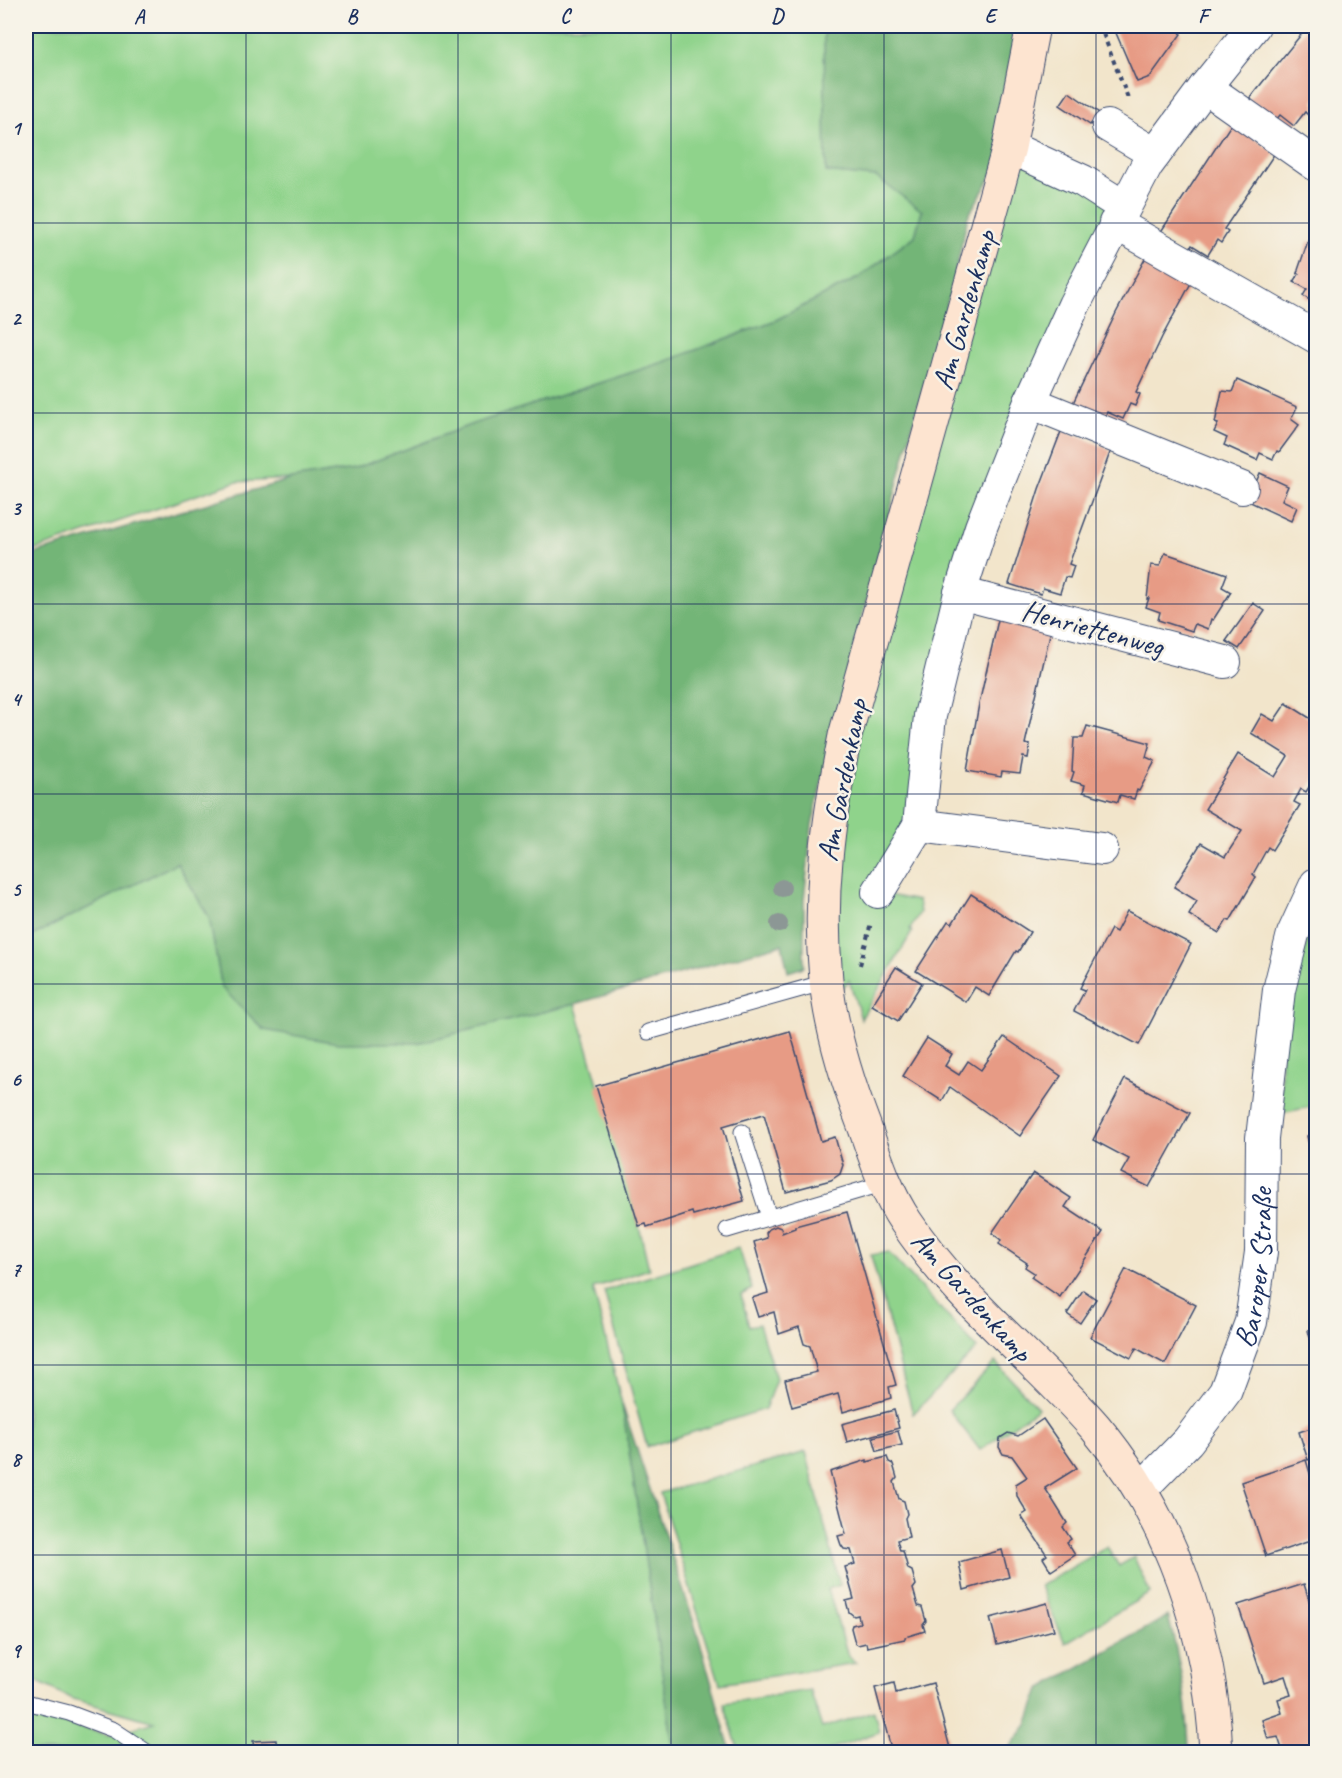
<svg xmlns="http://www.w3.org/2000/svg" width="1342" height="1778" font-family="Caveat,sans-serif">
<style>
.green{fill:#8fd38b;stroke:#558174;stroke-width:1.5}
.forest{fill:#73b577;stroke:#47726a;stroke-width:1.5}
.building{fill:#e79b85}
.lines{fill:none;stroke-linecap:round;stroke-linejoin:round}
.lane-casing{stroke:#3b4a6e;stroke-width:17}
.street-casing{stroke:#3b4a6e;stroke-width:34}
.secondary-casing{stroke:#3b4a6e;stroke-width:35}
.path{stroke:#3b4a6e;stroke-width:4;stroke-dasharray:4.5 4.5;stroke-linecap:butt}
.lane{stroke:#fff;stroke-width:15}
.street{stroke:#fff;stroke-width:32}
.secondary{stroke:#fde4d0;stroke-width:33}
.tree{fill:#8c9795}
.grid{fill:none;stroke:#1b2f5e;stroke-width:1.5;stroke-opacity:0.55}
.labels{text-anchor:middle;stroke-width:5;stroke-linejoin:round;paint-order:stroke}
.street-label{font-size:30px;fill:#1b2f5e;stroke:#f7f3e8}
.neatline{fill:none;stroke:#1b2f5e;stroke-width:2}
.grid-label{font-size:20px;text-anchor:middle;font-weight:bold;fill:#1b2f5e}
</style>
<rect width="100%" height="100%" fill="#f7f3e8"/>
<filter id="ink" filterUnits="userSpaceOnUse"><feTurbulence type="fractalNoise" baseFrequency=".0167" numOctaves="2"/><feDisplacementMap in="SourceGraphic" scale="12" xChannelSelector="R" yChannelSelector="G"/><feConvolveMatrix kernelMatrix="1 2 1 2 8 2 1 2 1" color-interpolation-filters="sRGB"/></filter>
<filter id="wash" filterUnits="userSpaceOnUse"><feTurbulence type="fractalNoise" baseFrequency=".008" numOctaves="4" result="noise"/><feDisplacementMap in="SourceGraphic" scale="24" xChannelSelector="R" yChannelSelector="G"/><feGaussianBlur stdDeviation="1.35" result="paint"/><feColorMatrix in="noise" values="0 0 0 0 0 0 0 0 0 0 0 0 0 0 0 0 0 1.4 0 .05"/><feComposite in="paint" operator="in"/></filter>
<g filter="url(#wash)">
<rect width="100%" height="100%" fill="#f2e5cb"/>
<g class="green">
<polygon points="26,26 824,26 826,172 876,177 922,210 915,236 858,278 776,320 664,362 473,424 354,469 292,479 235,482 26,553"/>
<polygon points="1009,147 1124,207 1030,402 888,895 918,901 920,912 910,929 912,932 861,1019 849,980 830,1004 825,860"/>
<polygon points="177,863 209,917 222,988 417,1043 575,1004 639,1226 649,1269 593,1288 622,1404 674,1752 26,1752 26,1714 109,1735 154,1722 70,1698 26,1676 26,939"/>
<polygon points="1316,906 1316,1106 1281,1113 1281,1042"/>
<polygon points="739,1248 752,1289 741,1295 749,1326 759,1324 776,1379 765,1409 647,1447 604,1291"/>
<polygon points="888,1252 977,1348 913,1414 871,1255"/>
<polygon points="995,1362 1038,1408 980,1450 949,1410"/>
<polygon points="806,1452 840,1585 828,1589 848,1656 856,1663 720,1684 660,1493"/>
<polygon points="1107,1547 1119,1566 1134,1557 1150,1593 1065,1643 1040,1586"/>
<polygon points="810,1690 822,1728 874,1711 879,1732 830,1749 830,1752 739,1752 724,1703"/>
</g>
<g class="forest">
<polygon points="824,26 1033,26 1009,147 968,216 954,279 912,428 839,705 812,825 804,900 804,967 788,972 782,944 575,1004 417,1043 338,1043 264,1030 222,988 209,917 177,863 26,939 26,556 292,479 354,469 473,424 664,362 776,320 858,278 915,236 922,211 876,177 826,172"/>
<polygon points="622,1404 698,1635 731,1752 674,1752"/>
<path d="M 1168,1616 C 1180,1661 1188,1706 1189,1752 L 1006,1752 L 1027,1725 L 1040,1689 Z"/>
</g>
<g id="blocks">
<g class="building">
<polygon points="1113,26 1177,26 1181,34 1150,77 1137,82"/>
<polygon points="1308,26 1316,26 1316,97 1313,102 1316,106 1309,116 1305,112 1294,126 1280,115 1276,120 1249,99"/>
<polygon points="1069,92 1099,113 1090,125 1060,105"/>
<polygon points="1232,123 1275,153 1224,229 1228,232 1221,243 1217,240 1208,255 1192,245 1189,250 1160,233"/>
<polygon points="1308,241 1316,244 1316,304 1303,296 1307,289 1294,282 1299,274 1297,273"/>
<polygon points="1146,257 1191,283 1162,337 1136,392 1140,394 1135,406 1130,404 1123,419 1107,412 1104,418 1073,403 1116,313"/>
<polygon points="1237,380 1297,407 1291,419 1299,425 1279,452 1277,451 1273,459 1260,453 1257,460 1224,445 1227,438 1214,432 1218,424 1215,423 1222,391 1232,392"/>
<polygon points="1062,429 1111,450 1069,564 1074,566 1070,578 1065,577 1060,593 1043,588 1041,594 1009,584 1039,489"/>
<polygon points="1260,473 1288,486 1282,500 1297,507 1291,521 1248,501"/>
<polygon points="1165,553 1227,574 1222,587 1231,592 1213,620 1211,619 1208,629 1195,624 1192,631 1158,620 1160,612 1146,607 1149,598 1147,599 1151,565 1160,566"/>
<polygon points="1253,603 1265,611 1239,649 1226,641"/>
<polygon points="1000,611 1052,625 1025,744 1030,745 1028,758 1023,757 1020,774 1002,772 1001,777 967,771 979,704"/>
<polygon points="1286,703 1316,722 1316,776 1306,792 1301,789 1294,802 1300,805 1272,850 1268,847 1253,874 1256,877 1230,921 1227,920 1219,933 1189,915 1197,901 1174,887 1201,843 1225,857 1242,831 1205,809 1238,754 1275,777 1288,756 1251,733 1262,714 1274,721"/>
<polygon points="1087,726 1150,743 1146,757 1155,761 1139,791 1137,790 1134,799 1120,795 1118,802 1083,792 1085,785 1071,781 1074,772 1072,771 1074,738 1083,738"/>
<polygon points="971,894 1030,932 1018,952 1016,951 989,996 975,987 966,1002 916,971 948,921 952,924"/>
<polygon points="1127,911 1191,944 1139,1045 1074,1011 1085,990 1080,988 1111,929 1116,932"/>
<polygon points="896,967 922,983 898,1021 872,1005"/>
<polygon points="790,1031 821,1141 835,1137 843,1165 840,1174 831,1180 786,1192 764,1114 723,1126 744,1201 693,1215 692,1212 647,1227 646,1224 639,1226 596,1086"/>
<polygon points="1004,1037 1061,1076 1020,1136 950,1087 942,1101 903,1076 927,1038 952,1054 945,1066 959,1075 968,1061 981,1070"/>
<polygon points="1125,1079 1190,1113 1149,1187 1121,1173 1129,1159 1093,1140"/>
<polygon points="1316,1133 1316,1173 1307,1136"/>
<polygon points="1033,1173 1071,1198 1065,1207 1103,1232 1060,1297 1031,1277 1034,1273 1025,1267 1027,1263 999,1244 1001,1240 992,1233"/>
<polygon points="847,1212 896,1385 889,1387 891,1398 843,1412 838,1394 792,1407 785,1380 817,1372 810,1346 804,1344 799,1327 779,1334 774,1312 758,1317 752,1298 768,1293 754,1242 767,1238 766,1233 769,1229 776,1226 781,1228 782,1233 795,1228 795,1226"/>
<polygon points="1126,1269 1196,1305 1165,1364 1136,1348 1131,1358 1090,1337"/>
<polygon points="1083,1290 1096,1299 1080,1323 1067,1314"/>
<polygon points="1316,1328 1316,1362 1308,1330"/>
<polygon points="894,1410 899,1428 847,1442 842,1424"/>
<polygon points="1043,1419 1077,1468 1045,1488 1067,1523 1063,1527 1071,1539 1067,1542 1075,1555 1051,1571 1043,1558 1047,1555 1021,1516 1027,1512 1017,1496 1016,1484 1027,1477 1012,1456 1003,1454 999,1447 1000,1438 1008,1433 1018,1436"/>
<polygon points="1316,1426 1316,1457 1308,1460 1299,1432"/>
<polygon points="898,1431 902,1445 877,1451 873,1437"/>
<polygon points="887,1457 889,1462 893,1464 897,1478 894,1482 899,1499 904,1501 907,1514 905,1518 909,1537 897,1540 900,1551 903,1551 908,1569 912,1571 916,1585 913,1589 918,1606 922,1607 926,1621 923,1625 925,1631 905,1637 905,1639 867,1647 866,1643 858,1645 855,1643 851,1628 852,1625 860,1623 858,1615 854,1616 849,1612 846,1601 854,1599 845,1567 855,1564 851,1550 844,1549 841,1545 838,1536 846,1534 830,1472 867,1460 867,1462"/>
<polygon points="1306,1460 1316,1493 1316,1539 1266,1556 1241,1482"/>
<polygon points="1002,1550 1009,1577 964,1590 959,1562"/>
<polygon points="1304,1584 1316,1622 1316,1752 1271,1752 1282,1749 1278,1737 1268,1739 1262,1720 1282,1713 1278,1699 1291,1695 1285,1676 1264,1683 1238,1605"/>
<polygon points="1047,1603 1054,1630 997,1645 990,1618"/>
<polygon points="894,1683 896,1693 933,1683 951,1752 892,1752 875,1688"/>
<polygon points="276,1740 277,1752 254,1752 253,1741"/>
</g>
</g>
</g>
<g filter="url(#ink)">
<use href="#blocks" fill-opacity="0" stroke="#3b4a6e" stroke-width="1.5"/>
<g class="lines">
<defs>
<g id="lane">
<polyline points="648,1032 826,982"/>
<polyline points="742,1132 769,1217"/>
<polyline points="727,1230 885,1183"/>
<polyline points="26,1702 69,1713 114,1730 147,1752"/>
</g>
<g id="street">
<polyline points="1205,87 1316,165"/>
<polyline points="1108,126 1155,154"/>
<polyline points="1009,147 1083,181 1124,207"/>
<polyline points="1115,223 1316,337"/>
<polyline points="1030,402 1242,488"/>
<polyline points="960,593 1225,662"/>
<polyline points="919,825 1102,849"/>
<polyline points="878,892 919,825 930,716 960,593 981,527 1030,402 1074,305 1147,165 1205,87 1254,26"/>
<path id="s1" d="M 1141,1489 L 1188,1441 L 1225,1392 L 1251,1322 L 1261,1252 L 1262,1138 L 1279,990 L 1293,934 L 1316,884"/>
</g>
<path id="secondary" d="M 1033,26 L 1009,147 L 845,736 C 828,820 818,894 826,980 C 831,1030 847,1081 865,1128 C 876,1160 887,1194 906,1222 C 958,1300 1034,1357 1095,1427 C 1171,1517 1211,1635 1216,1752"/>
</defs>
<use href="#lane" class="lane-casing"/>
<use href="#street" class="street-casing"/>
<use href="#secondary" class="secondary-casing"/>
<g class="path">
<polyline points="1100,26 1128,98"/>
<polyline points="860,965 871,923"/>
</g>
<use href="#lane" class="lane"/>
<use href="#street" class="street"/>
<use href="#secondary" class="secondary"/>
</g>
<g class="tree">
<circle cx="782" cy="888" r="9"/>
<circle cx="779" cy="924" r="9"/>
</g>
</g>
<path class="grid" d="M 246,26 L 246,1752M 458,26 L 458,1752M 671,26 L 671,1752M 884,26 L 884,1752M 1096,26 L 1096,1752M 26,223 L 1316,223M 26,413 L 1316,413M 26,604 L 1316,604M 26,794 L 1316,794M 26,984 L 1316,984M 26,1174 L 1316,1174M 26,1365 L 1316,1365M 26,1555 L 1316,1555"/>
<g class="labels">
<g class="street-label">
<text transform="translate(964 310) rotate(-74)" y="10">Am Gardenkamp</text>
<text transform="translate(1093 628) rotate(15)" y="10">Henriettenweg</text>
<text transform="translate(842 780) rotate(-79)" y="10">Am Gardenkamp</text>
<text dy="10" stroke="none"><textPath href="#s1" startOffset="258">Baroper Straße</textPath></text>
<text transform="translate(972 1296) rotate(48)" y="10">Am Gardenkamp</text>
</g>
</g>
<rect width="1342" height="1778" fill="none" stroke="#f7f3e8" stroke-width="66"/>
<rect x="33" y="33" width="1276" height="1712" class="neatline"/>
<g class="grid-label">
<text x="139" y="23">A</text>
<text x="352" y="23">B</text>
<text x="565" y="23">C</text>
<text x="777" y="23">D</text>
<text x="990" y="23">E</text>
<text x="1203" y="23">F</text>
<text x="16" y="135">1</text>
<text x="16" y="325">2</text>
<text x="16" y="515">3</text>
<text x="16" y="706">4</text>
<text x="16" y="896">5</text>
<text x="16" y="1086">6</text>
<text x="16" y="1276">7</text>
<text x="16" y="1466">8</text>
<text x="16" y="1657">9</text>
</g>
</svg>
